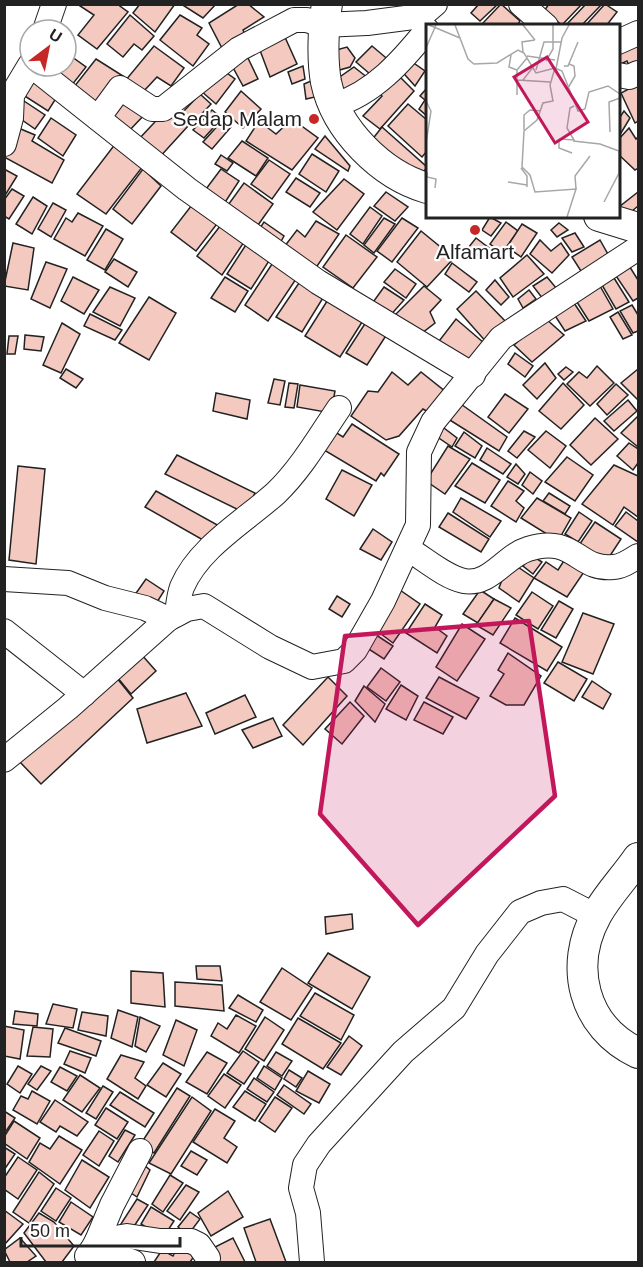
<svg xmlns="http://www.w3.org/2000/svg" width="643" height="1267" font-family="Helvetica,sans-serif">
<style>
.building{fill:#f3c9c0;stroke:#222;stroke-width:1.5}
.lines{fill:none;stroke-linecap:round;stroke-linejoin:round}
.minor-casing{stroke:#222;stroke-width:26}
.major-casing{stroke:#222;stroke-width:32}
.minor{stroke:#fff;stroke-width:24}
.major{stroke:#fff;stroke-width:30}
.marked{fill:#c2185b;fill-opacity:0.2;stroke:#c2185b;stroke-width:4.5;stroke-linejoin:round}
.poi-dot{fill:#c62828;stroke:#fff;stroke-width:2}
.labels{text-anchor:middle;stroke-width:4.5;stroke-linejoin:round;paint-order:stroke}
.poi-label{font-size:21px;fill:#222;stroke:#fff;text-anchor:end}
.inset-road{fill:none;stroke:#a7a7a7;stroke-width:1.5}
.view{fill:#c2185b;fill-opacity:0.15;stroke:#c2185b;stroke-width:3}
.inset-edge{fill:none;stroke:#222;stroke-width:3}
</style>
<rect width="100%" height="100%" fill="#fff"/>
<g class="building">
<polygon points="77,4 117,4 128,12 97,49 78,35 94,15"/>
<polygon points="140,4 175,4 155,32 133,13"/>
<polygon points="181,4 216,4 203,18"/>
<polygon points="239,4 248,4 264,17 243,30 248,41 224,52 209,23"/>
<polygon points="479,4 498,4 480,21 471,13"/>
<polygon points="501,4 520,21 517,26 482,24"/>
<polygon points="549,4 582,4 562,25 544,11"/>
<polygon points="586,4 602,4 581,26 567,24"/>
<polygon points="605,4 617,12 606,26 585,26"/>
<polygon points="130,15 154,36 142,50 134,44 123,57 107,44"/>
<polygon points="180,15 202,28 197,35 209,44 193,66 160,40"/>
<polygon points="284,35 297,64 270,77 258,45"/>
<polygon points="618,44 638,44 638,72 633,75 627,61 618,65"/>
<polygon points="154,46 184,68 171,86 157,77 142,93 125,81"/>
<polygon points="372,46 391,62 377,80 356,62"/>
<polygon points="347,47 355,58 350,67 336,71 329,52"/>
<polygon points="68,54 86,67 68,90 39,66 66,66"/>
<polygon points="246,54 258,79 243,86 230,62"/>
<polygon points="405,57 425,71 415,86 397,66"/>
<polygon points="96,59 123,76 98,113 70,92"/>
<polygon points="303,66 305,79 292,84 288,72"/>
<polygon points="354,67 373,82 339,96 334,81"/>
<polygon points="220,68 235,79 216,104 201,91"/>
<polygon points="34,72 60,92 48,111 20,93"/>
<polygon points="395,72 414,91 380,129 363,116 382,96 375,91"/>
<polygon points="311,81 315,97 306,99 304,84"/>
<polygon points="638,84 638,121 635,123 621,93"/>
<polygon points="427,88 427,116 419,109 425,100 420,96"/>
<polygon points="241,91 261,109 243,128 225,112"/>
<polygon points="120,92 147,112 126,134 102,115"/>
<polygon points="200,94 211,104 194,122 182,113"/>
<polygon points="24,101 45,115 35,129 15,115"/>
<polygon points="408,104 427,120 427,151 422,157 388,126"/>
<polygon points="168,108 188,126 158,159 138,140"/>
<polygon points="212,110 222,118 204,138 193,130"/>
<polygon points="624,111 630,118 618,138 618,120"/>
<polygon points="51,118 76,135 63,156 38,138"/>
<polygon points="292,119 318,138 292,170 246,141 259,121 276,134"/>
<polygon points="222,121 231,127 212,149 203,142"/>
<polygon points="16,127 35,135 32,141 64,160 52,183 4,157"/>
<polygon points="382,127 427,167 419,179 371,141"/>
<polygon points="629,128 636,139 638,137 638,168 635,170 618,154 618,140"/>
<polygon points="325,136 350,166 348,171 315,149"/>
<polygon points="119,139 147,161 106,214 77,194"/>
<polygon points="242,141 268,158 256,176 228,158"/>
<polygon points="312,154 339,171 326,192 299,174"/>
<polygon points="221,155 233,163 227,171 215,164"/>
<polygon points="269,160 290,174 272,199 251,184"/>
<polygon points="4,169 17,176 4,197"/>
<polygon points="143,169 161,186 132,224 113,209"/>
<polygon points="221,169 239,181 220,210 200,197"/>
<polygon points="296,178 320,193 310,207 286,192"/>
<polygon points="344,179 364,194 337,230 313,212"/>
<polygon points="244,183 273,204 253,232 223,212"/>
<polygon points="12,189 24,196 9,219 4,216 4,200"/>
<polygon points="386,192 408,207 395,221 374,206"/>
<polygon points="638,192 638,206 625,217 619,207"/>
<polygon points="33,197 47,206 32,234 16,224"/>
<polygon points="195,201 220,220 196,251 171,232"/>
<polygon points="53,203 66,210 51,237 38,229"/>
<polygon points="370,207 382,216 363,244 350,234"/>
<polygon points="78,213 103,226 85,256 54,239 66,218 72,222"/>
<polygon points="490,217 501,223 491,236 482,230"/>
<polygon points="384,218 395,224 374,253 364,245"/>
<polygon points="402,218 418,228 392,262 377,251"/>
<polygon points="224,221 248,236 222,275 197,256"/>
<polygon points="316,221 339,234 313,272 281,251 297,230 305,237"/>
<polygon points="264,222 284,236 279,245 258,231"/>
<polygon points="506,222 518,231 502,253 490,244"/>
<polygon points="559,223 568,230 557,237 551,230"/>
<polygon points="522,224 537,233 521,257 507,247"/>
<polygon points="106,229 123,239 105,270 87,260"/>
<polygon points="421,231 454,258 427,287 397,262"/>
<polygon points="575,233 584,247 572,252 562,238"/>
<polygon points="346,235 377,257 353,288 323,267"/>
<polygon points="251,237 274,253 251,289 227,274"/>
<polygon points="476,238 489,248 482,258 468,248"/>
<polygon points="540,240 551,251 561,243 569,255 552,273 530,254"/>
<polygon points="600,240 613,263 586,279 572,257"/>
<polygon points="13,243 34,248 28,290 4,286"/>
<polygon points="527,255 544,274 513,297 500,278"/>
<polygon points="276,258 300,273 268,321 245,305"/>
<polygon points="114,259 137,272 128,287 105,272"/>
<polygon points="46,262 67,269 50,308 31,299"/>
<polygon points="452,263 477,282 469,292 445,274"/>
<polygon points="628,264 638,280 638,298 633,301 614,273"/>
<polygon points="395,269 416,284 406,298 384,282"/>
<polygon points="73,277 99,290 84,314 61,301"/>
<polygon points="225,277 248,291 235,312 211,298"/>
<polygon points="303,277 326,293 302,332 276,317"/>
<polygon points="547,277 557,289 543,299 533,286"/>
<polygon points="614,278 629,302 616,309 602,285"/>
<polygon points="495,280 509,297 501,305 486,290"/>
<polygon points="424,286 441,300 430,312 435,323 418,336 391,319"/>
<polygon points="600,286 613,309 589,321 575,299"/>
<polygon points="110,287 135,298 120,326 93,312"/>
<polygon points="384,287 404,300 388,318 371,305"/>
<polygon points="529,290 536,299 523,308 518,299"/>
<polygon points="476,291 508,324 488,344 457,309"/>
<polygon points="149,297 176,313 149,360 119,343"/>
<polygon points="329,298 364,319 340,357 305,336"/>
<polygon points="572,300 586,321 565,331 552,311"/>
<polygon points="632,305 638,315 638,331 633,333 620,311"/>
<polygon points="618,312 632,335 623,339 610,317"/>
<polygon points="90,314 122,330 115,340 84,326"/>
<polygon points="545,318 564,335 532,362 514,345"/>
<polygon points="368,319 389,331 367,365 346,353"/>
<polygon points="456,319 484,343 467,367 436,345"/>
<polygon points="62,323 80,334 61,373 43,365"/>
<polygon points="25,335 44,337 41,351 24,349"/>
<polygon points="9,336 18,336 15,354 7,354"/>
<polygon points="515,353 533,366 525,377 508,364"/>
<polygon points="545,363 556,378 537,399 523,385"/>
<polygon points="597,366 614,383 590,406 567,384 579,372 587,378"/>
<polygon points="566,367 573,372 564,380 558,374"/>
<polygon points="66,369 83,379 76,388 60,378"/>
<polygon points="638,369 638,400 621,383"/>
<polygon points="392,372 408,385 421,372 446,392 432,414 423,409 399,436 386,440 351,416 368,391 378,392"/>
<polygon points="274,379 285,381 280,405 268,403"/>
<polygon points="289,383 298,384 294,408 285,407"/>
<polygon points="563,383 584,405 561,429 539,411"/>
<polygon points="616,384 628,395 607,415 597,404"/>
<polygon points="300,385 335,391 331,413 297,407"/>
<polygon points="216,393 250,400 247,419 213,411"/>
<polygon points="505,394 528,409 509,433 488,417"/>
<polygon points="628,400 637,411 614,431 604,421"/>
<polygon points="458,402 507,437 499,451 445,417"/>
<polygon points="637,417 638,418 638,447 621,433"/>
<polygon points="595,418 618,439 591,465 570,445"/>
<polygon points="352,424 399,454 384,476 381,473 376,481 319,447 329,428 343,437"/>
<polygon points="440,425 457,438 452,447 433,434"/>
<polygon points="524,431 535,437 517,458 508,451"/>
<polygon points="546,431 566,446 550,468 528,450"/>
<polygon points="464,432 482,446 475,458 455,446"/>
<polygon points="629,443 638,449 638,463 633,470 617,456"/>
<polygon points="448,446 470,459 445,494 426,481"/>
<polygon points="487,448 511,464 503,474 480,460"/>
<polygon points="177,455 255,493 245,513 165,474"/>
<polygon points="567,457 593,475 575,501 545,482"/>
<polygon points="472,463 500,480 485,503 455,486"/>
<polygon points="516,464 525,474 518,484 507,477"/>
<polygon points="614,465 638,476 638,517 624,507 613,525 582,504"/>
<polygon points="18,466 45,469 36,564 9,560"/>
<polygon points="342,470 372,485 354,516 326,499"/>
<polygon points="530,472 542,481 533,494 522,485"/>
<polygon points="508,481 524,491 516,501 524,508 516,522 491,506"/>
<polygon points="156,491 221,527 210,544 145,507"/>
<polygon points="549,493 570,506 565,514 543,501"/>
<polygon points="461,498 501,521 490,537 453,512"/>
<polygon points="537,498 571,518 558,541 521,518"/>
<polygon points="579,512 592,521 578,542 565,534"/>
<polygon points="626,512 638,521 638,542 615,526"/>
<polygon points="448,513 489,539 481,552 439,527"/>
<polygon points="595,522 621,539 604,565 577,548"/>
<polygon points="373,529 392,542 381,560 360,549"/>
<polygon points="569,553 588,566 567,597 534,578 546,562 558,570"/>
<polygon points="531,555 542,562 533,574 523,566"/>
<polygon points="509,561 534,578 519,602 499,588"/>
<polygon points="146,579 164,591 154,607 134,596"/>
<polygon points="397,588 420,604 393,643 372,627"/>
<polygon points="480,590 494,599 478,623 463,614"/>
<polygon points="532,592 553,606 538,629 516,615"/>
<polygon points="337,596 350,604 342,617 329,609"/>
<polygon points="494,599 511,608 493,635 476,625"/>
<polygon points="559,601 573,609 556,638 541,630"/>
<polygon points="425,604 442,615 435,627 447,636 437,653 406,633"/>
<polygon points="583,613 614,624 593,674 562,662"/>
<polygon points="515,618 562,647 547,671 500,643"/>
<polygon points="462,624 485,639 457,681 436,667"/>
<polygon points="370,631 393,646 384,659 361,644"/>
<polygon points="508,653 541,676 524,705 506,705 490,696 504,674 498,670"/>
<polygon points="141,654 156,671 131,694 117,677"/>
<polygon points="558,662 587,679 574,701 544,683"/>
<polygon points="381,668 400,682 386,701 367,687"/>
<polygon points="116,677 133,698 41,784 18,760"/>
<polygon points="328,677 347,696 303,745 283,725"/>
<polygon points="439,677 479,698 466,719 426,698"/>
<polygon points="592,681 611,694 603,709 582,697"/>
<polygon points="401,685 418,696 406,720 386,709"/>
<polygon points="364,686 385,704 375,722 355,701"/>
<polygon points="186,693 202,726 147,743 137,709"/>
<polygon points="245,695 256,717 215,734 206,713"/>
<polygon points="350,702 364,716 342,744 325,729"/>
<polygon points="424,702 453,717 443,734 414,720"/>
<polygon points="273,718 282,736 253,748 242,730"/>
<polygon points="352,914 353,929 326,934 325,917"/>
<polygon points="328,953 370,977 352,1009 308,983"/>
<polygon points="196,966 220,966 222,981 197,979"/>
<polygon points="282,968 312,988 291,1020 260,1002"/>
<polygon points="131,971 163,973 165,1007 131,1003"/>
<polygon points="175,982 222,985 224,1011 175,1006"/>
<polygon points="315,993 354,1015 341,1040 300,1016"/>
<polygon points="238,995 263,1010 256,1022 229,1008"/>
<polygon points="53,1004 77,1009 73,1028 46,1024"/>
<polygon points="118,1010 138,1017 132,1047 111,1038"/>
<polygon points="15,1011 38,1014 37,1026 13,1024"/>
<polygon points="82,1012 108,1016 106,1036 78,1030"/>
<polygon points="236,1015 256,1026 239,1053 211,1036 218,1023 227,1029"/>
<polygon points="140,1017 160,1026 146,1052 135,1046"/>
<polygon points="265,1017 284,1030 264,1061 245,1049"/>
<polygon points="298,1018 341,1043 323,1069 282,1044"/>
<polygon points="176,1020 197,1030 184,1066 163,1055"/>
<polygon points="4,1026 24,1030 20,1059 4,1056"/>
<polygon points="33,1027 53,1029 50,1057 27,1056"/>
<polygon points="65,1028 101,1041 96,1056 58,1043"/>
<polygon points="349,1036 362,1046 341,1075 327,1067"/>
<polygon points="70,1051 91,1058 85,1073 64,1064"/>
<polygon points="243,1051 259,1062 244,1084 227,1073"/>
<polygon points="207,1052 227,1063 207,1094 186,1082"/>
<polygon points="276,1052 292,1061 282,1076 267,1066"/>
<polygon points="121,1055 144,1062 135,1078 146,1086 138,1099 107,1079"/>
<polygon points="163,1063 181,1074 166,1097 147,1085"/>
<polygon points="18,1066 32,1074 20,1093 7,1084"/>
<polygon points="41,1066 51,1071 37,1090 28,1084"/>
<polygon points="264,1066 282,1078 275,1090 257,1078"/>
<polygon points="60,1067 77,1076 67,1091 51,1082"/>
<polygon points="289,1070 302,1078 296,1087 284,1079"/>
<polygon points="308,1071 330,1084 319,1103 296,1091"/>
<polygon points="224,1074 241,1085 225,1108 208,1096"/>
<polygon points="80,1075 100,1088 82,1112 63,1100"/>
<polygon points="254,1078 274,1092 267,1102 247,1089"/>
<polygon points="284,1085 311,1104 304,1114 277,1095"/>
<polygon points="103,1086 113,1092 96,1119 86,1113"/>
<polygon points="177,1088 190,1096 154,1153 140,1145"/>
<polygon points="32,1091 50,1101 37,1124 13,1110 21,1096 28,1099"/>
<polygon points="245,1091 266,1104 255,1121 233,1107"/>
<polygon points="120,1092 154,1113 145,1127 110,1105"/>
<polygon points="192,1097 211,1111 171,1174 149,1163"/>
<polygon points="275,1097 292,1108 275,1132 259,1121"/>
<polygon points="55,1100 88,1122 77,1136 60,1126 56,1132 40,1122"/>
<polygon points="106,1108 128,1122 117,1139 95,1125"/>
<polygon points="215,1109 235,1121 224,1138 237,1147 227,1163 193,1142"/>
<polygon points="4,1111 15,1118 4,1134"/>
<polygon points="14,1121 40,1138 27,1159 4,1143 4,1137"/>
<polygon points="125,1130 135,1135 118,1162 109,1156"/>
<polygon points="99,1131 114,1141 99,1166 83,1155"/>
<polygon points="59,1136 82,1150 60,1184 29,1162 40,1143 50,1149"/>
<polygon points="4,1147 15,1154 4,1170"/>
<polygon points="191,1151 207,1160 197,1175 181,1166"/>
<polygon points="18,1157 37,1170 18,1199 4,1189 4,1178"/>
<polygon points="82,1160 109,1177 90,1208 65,1190"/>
<polygon points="139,1161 150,1170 137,1197 125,1189"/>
<polygon points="39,1172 54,1184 29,1223 13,1212"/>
<polygon points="170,1175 183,1183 163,1212 152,1204"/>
<polygon points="186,1185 199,1192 180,1220 167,1211"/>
<polygon points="56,1188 71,1198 56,1221 41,1211"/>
<polygon points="228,1191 243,1217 211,1236 198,1213"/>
<polygon points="137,1199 148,1205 129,1234 119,1227"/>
<polygon points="71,1202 93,1217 81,1235 59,1222"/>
<polygon points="151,1207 174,1221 163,1238 141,1224"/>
<polygon points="4,1210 23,1224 4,1245"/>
<polygon points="190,1212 200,1219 188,1235 178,1227"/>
<polygon points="39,1213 54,1222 74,1246 62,1262 46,1262 24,1233"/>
<polygon points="270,1219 286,1262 256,1262 244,1228"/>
<polygon points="20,1238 36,1256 27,1262 10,1262 4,1250"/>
<polygon points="233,1238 245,1262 218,1262 211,1249"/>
<polygon points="179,1244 195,1255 190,1262 154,1262 162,1250 173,1256"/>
</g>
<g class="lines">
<defs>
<g id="minor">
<polyline points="521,4 546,26"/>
<polyline points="45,30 54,4"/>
<polyline points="618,42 638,33"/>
<polyline points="32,66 187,189 318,282 473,375"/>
<polyline points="618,75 629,77 638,73"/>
<path d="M 335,105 C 374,93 402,61 427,30"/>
<polyline points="98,118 120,88 152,109 163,109 239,49 294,20 307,20 323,25 367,23 421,16 435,4"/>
<polyline points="4,144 11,118 12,95 30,65"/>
<path d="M 408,549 C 425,559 445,577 464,581 C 490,586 505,556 528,549 C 574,534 578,571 613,567 C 622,567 631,560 638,556"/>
<polyline points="4,579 68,583 105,598 145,608 168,619"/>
<path d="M 177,614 C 178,606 179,595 182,587 C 199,547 245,521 276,493 C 301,469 320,436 339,408"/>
<polyline points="4,631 84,694"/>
<polyline points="4,760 68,708 168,619 187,609 204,606 270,647 312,667 344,661 355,650 383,601 418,525 419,452 433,422 501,338 638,248"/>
<polyline points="97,1241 112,1205 140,1151"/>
<polyline points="92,1250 97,1241 127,1236 160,1241 191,1241 199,1245 208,1258"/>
<polyline points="87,1256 92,1250 111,1253 133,1262"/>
<polyline points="312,1262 308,1213 301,1188 305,1165 319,1144 403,1052 454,1008 487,954 520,912 541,903 563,899 596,916"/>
</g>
<g id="major">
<path d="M 327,4 C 323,27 322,60 326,82 C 336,130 382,175 427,188"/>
<polyline points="599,216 638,228"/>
<path d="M 638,858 C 625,877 609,893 597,914 C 568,966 583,1027 638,1053"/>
</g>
</defs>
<use href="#minor" class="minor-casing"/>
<use href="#major" class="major-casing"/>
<use href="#minor" class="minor"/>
<use href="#major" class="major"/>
</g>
<path class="marked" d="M 529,621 L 555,796 L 418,925 L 320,814 L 345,636 Z"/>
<g class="poi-dot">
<circle cx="314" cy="119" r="6"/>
<circle cx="475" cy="230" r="6"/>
</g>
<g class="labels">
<g class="poi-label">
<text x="302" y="126">Sedap Malam</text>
<text x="475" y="259" text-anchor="middle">Alfamart</text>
</g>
</g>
<g transform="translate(426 24)">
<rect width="194" height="194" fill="#fff"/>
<path class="inset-road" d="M 3,1 L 34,14M 29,1 L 42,35 L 48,40 L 71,39 L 92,26 L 98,29 L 110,49 L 129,44 L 136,47 L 152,87 L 159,85 L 163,68 L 182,62 L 194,70M 97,1 L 109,16M 0,24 L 10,1M 97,28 L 96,18 L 109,16M 85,31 L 83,43 L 91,46M 101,32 L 129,36M 0,34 L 0,56M 120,37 L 127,25 L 127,1M 138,42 L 142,42 L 152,18M 129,44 L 124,61 L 127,77 L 117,79 L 111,96 L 98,107 L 96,143 L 104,151 L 109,168 L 150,165 L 141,193M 130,45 L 136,14 L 143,1M 110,46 L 118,18 L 135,18M 91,56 L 124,58M 97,56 L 111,38M 142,64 L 149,52 L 148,42 L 143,40M 91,71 L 91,46 L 101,34M 0,77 L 5,87 L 0,119M 98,106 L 98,91 L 104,86 L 115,87M 184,108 L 183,78 L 194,74M 147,117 L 174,120 L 193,127 L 193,149 L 178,178M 146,129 L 133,124 L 133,118 L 134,115 L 148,116 L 141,104 L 144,84 L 148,82M 95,144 L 101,152 L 101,163M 1,148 L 1,153 L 10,155 L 9,164M 82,158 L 101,161M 150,165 L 149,152 L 164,132"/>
<path class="view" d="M 121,33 L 162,98 L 129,119 L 88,53 Z"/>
<rect width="194" height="194" class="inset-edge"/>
</g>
<rect width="643" height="1267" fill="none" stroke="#222222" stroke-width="12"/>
<g transform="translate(48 48) rotate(32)"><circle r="28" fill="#ffffff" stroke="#a7a7a7" stroke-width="1.5"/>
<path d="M0-4.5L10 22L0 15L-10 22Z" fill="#c62828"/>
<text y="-9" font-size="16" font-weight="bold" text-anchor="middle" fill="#222222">U</text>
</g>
<path d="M21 1237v9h159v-9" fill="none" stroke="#222222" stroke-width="3"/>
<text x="30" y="1237" font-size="18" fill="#222222" stroke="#ffffff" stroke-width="4.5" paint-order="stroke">50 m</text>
</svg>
